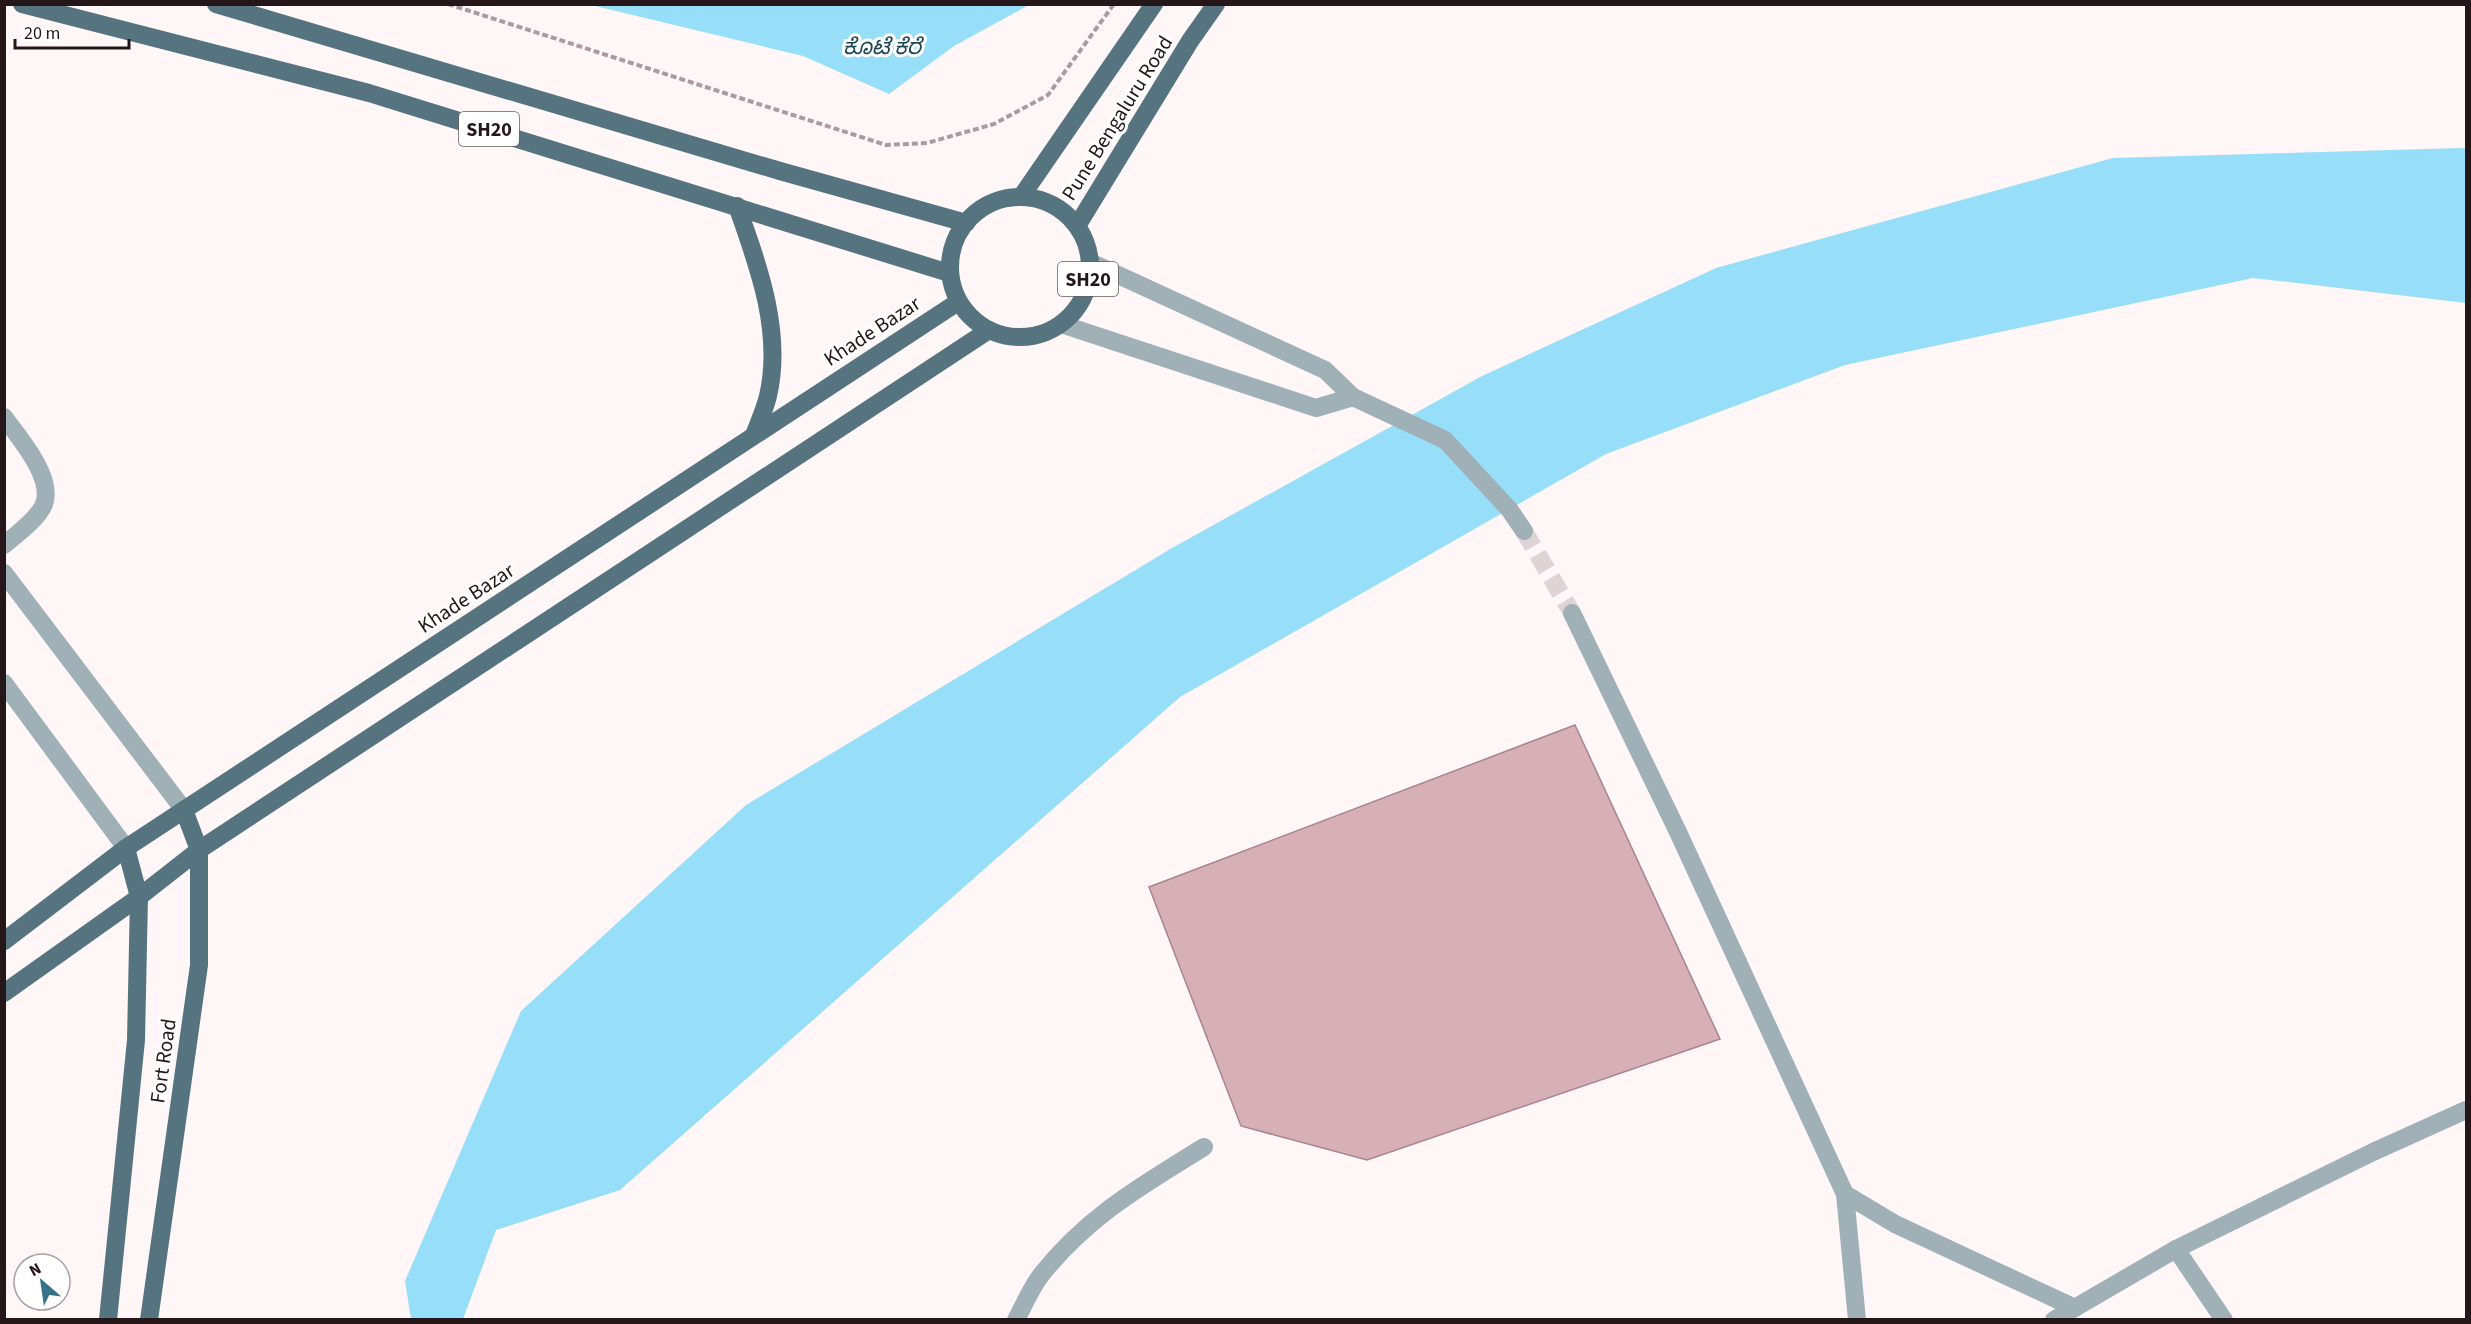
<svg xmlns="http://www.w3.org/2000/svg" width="2471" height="1324" font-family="'Source Sans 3','Noto Sans Kannada',sans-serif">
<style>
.water{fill:#97def9}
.building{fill:#d7afb6;stroke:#aa848b;stroke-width:1.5}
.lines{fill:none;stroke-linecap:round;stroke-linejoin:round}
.minor-tunnel{stroke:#ded4d6;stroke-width:18;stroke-dasharray:18 9;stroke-linecap:butt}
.path{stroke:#a89c9e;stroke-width:4;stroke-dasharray:6 3;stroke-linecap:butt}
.minor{stroke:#9fb0b7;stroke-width:18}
.major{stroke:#557480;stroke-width:18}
.labels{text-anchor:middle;stroke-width:6;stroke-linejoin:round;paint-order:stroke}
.shield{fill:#fff;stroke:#665c5e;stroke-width:1.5}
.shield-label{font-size:20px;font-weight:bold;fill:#251619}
.street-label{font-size:21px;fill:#251619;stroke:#fff}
.water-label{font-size:22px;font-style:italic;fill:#1c4654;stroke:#fff}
</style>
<rect width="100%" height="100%" fill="#fff6f7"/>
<g class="water">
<polygon points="591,5 590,5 1029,5 954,46 889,94 803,56"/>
<polygon points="2461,148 2466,149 2466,303 2253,278 1845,365 1606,454 1180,697 620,1190 496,1230 463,1319 411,1319 405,1281 521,1011 746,805 1172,548 1482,376 1716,268 2113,158"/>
</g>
<polygon class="building" points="1575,725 1720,1039 1367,1160 1241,1126 1149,887"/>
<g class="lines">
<polyline class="minor-tunnel" points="1524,531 1572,613"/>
<polyline class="path" points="448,4 886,145 927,143 994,124 1048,95 1114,4"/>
<g class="minor">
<polyline points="1090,262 1325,370 1353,397 1445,440 1509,509 1524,531"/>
<polyline points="1061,324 1316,408 1353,397"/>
<path d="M 4,417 C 19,438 54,477 44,504 C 39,518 16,535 4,545"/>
<polyline points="4,573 184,810"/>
<polyline points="1572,613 1678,832 1845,1194 1857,1320"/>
<polyline points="4,683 126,848"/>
<polyline points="1845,1194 1895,1224 2075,1308"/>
<polyline points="2176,1249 2224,1320"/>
<path d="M 1016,1320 C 1024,1305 1031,1288 1041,1275 C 1088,1216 1141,1186 1204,1147"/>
<polyline points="2054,1320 2176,1249 2373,1152 2466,1110"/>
</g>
<g class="major">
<polyline points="22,4 369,93 949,273"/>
<polyline points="216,4 780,171 966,223"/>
<polyline points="1021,197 1154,4"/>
<circle cx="1020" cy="267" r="70"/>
<path d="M 737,206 C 758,265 783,332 768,396 C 765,409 759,422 754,435"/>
<polyline points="1077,226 1190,41 1216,4"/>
<polyline points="4,941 126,848 958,302"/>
<polyline points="4,993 139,897 199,850 989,330"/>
<polyline points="108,1320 136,1040 139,897 126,848"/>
<polyline points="149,1320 199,965 199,850 184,810"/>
</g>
</g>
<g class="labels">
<g class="shield">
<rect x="459" y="112" width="60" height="34" rx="4.5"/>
<rect x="1058" y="262" width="60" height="34" rx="4.5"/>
</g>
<g class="shield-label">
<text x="489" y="136">SH20</text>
<text x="1088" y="286">SH20</text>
</g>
<g class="street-label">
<text transform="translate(1117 118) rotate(-58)" y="7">Pune Bengaluru Road</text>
<text transform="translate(872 331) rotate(-33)" y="7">Khade Bazar</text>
<text transform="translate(466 598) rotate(-33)" y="7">Khade Bazar</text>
<text transform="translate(163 1061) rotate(-82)" y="7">Fort Road</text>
</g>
<g class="water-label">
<text x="882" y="54">ಕೊಟೆ ಕೆರೆ</text>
</g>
</g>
<rect width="2471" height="1324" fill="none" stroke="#251619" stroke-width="12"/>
<g transform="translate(42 1282) rotate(331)"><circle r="28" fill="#ffffff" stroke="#a8a2a3" stroke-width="1.5"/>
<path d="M0-4.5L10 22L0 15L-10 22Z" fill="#367389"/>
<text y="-9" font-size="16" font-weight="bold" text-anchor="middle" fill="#251619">N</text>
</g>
<path d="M15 39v9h114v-9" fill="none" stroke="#251619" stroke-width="3"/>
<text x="24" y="39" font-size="18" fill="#251619" stroke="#ffffff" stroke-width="4.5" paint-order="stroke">20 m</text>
</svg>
